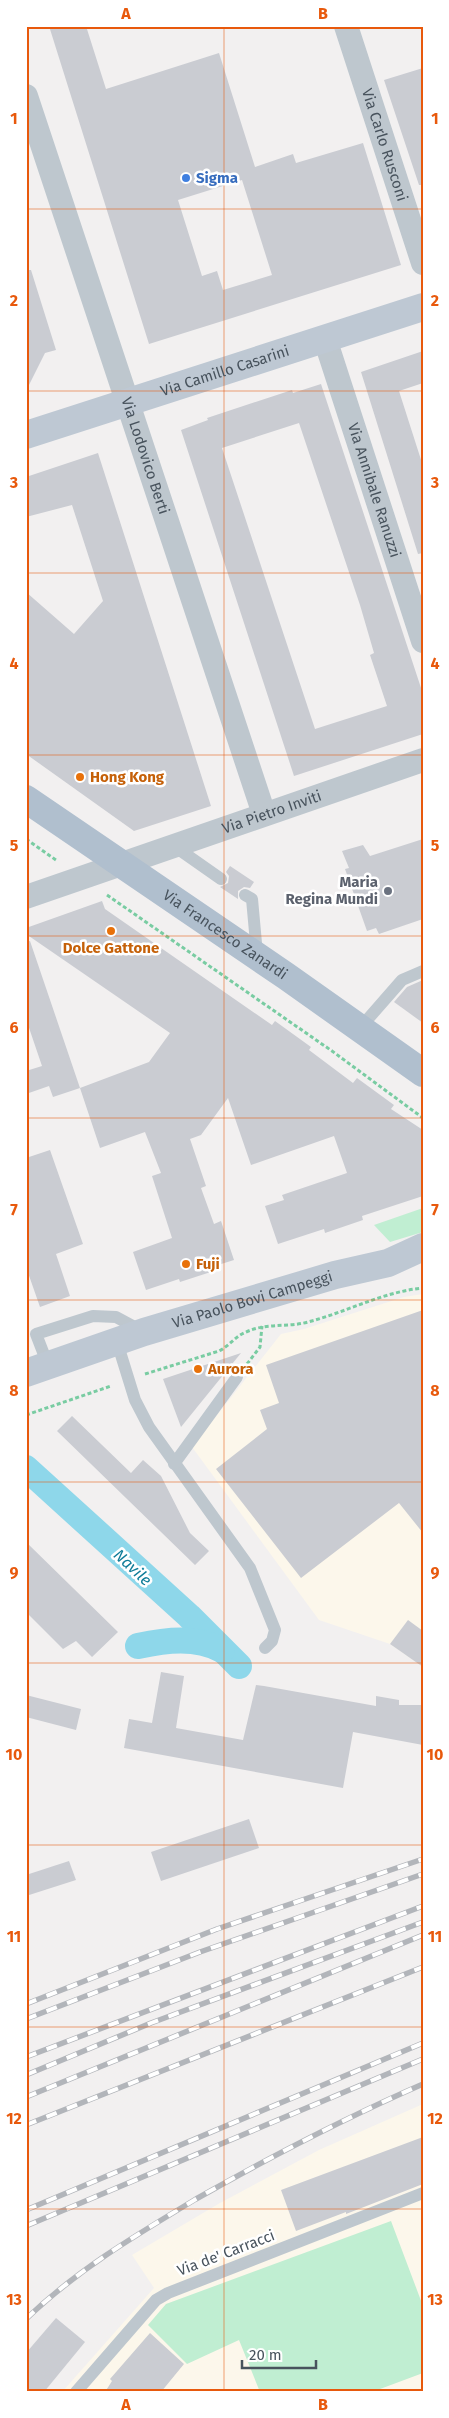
<svg xmlns="http://www.w3.org/2000/svg" width="449" height="2418" font-family="'Fira Sans',sans-serif">
<style>
.commercial{fill:#fcf7eb}
.green{fill:#c0eed2}
.lines{fill:none;stroke-linecap:round;stroke-linejoin:round}
.canal{stroke:#8ed7ea;stroke-width:26}
.building{fill:#caccd2;fill-rule:evenodd}
.path{stroke:#79cca2;stroke-width:3;stroke-dasharray:4 2.5;stroke-linecap:butt}
.lane{stroke:#bec7ce;stroke-width:12}
.street{stroke:#bec7ce;stroke-width:24}
.secondary{stroke:#bec8d3;stroke-width:28}
.primary{stroke:#b0bfce;stroke-width:28}
.rail-casing{stroke:#b2b5ba;stroke-width:5.5}
.rail{stroke:#fff;stroke-width:4;stroke-dasharray:11;stroke-linecap:butt}
.grid{fill:none;stroke:#e8590c;stroke-width:1;stroke-opacity:0.55}
.shop-dot{fill:#3f7fe0;stroke:#fff;stroke-width:2}
.food-dot{fill:#e8710a;stroke:#fff;stroke-width:2}
.worship-dot{fill:#6b7280;stroke:#fff;stroke-width:2}
.labels{text-anchor:middle;stroke-width:5;stroke-linejoin:round;paint-order:stroke}
.street-label{font-size:15px;fill:#48535d;stroke:#fff}
.shop-label{font-size:15px;font-weight:bold;fill:#366cbe;stroke:#fff;text-anchor:start}
.food-label{font-size:15px;font-weight:bold;fill:#c56008;stroke:#fff;text-anchor:start}
.worship-label{font-size:15px;font-weight:bold;fill:#5b616d;stroke:#fff;text-anchor:end}
.water-label{font-size:16px;font-style:italic;fill:#107d99;stroke:#fff}
.neatline{fill:none;stroke:#e8590c;stroke-width:2}
.grid-label{font-size:16px;text-anchor:middle;font-weight:bold;fill:#e8590c}
</style>
<rect width="100%" height="100%" fill="#f2f0f0"/>
<g class="commercial">
<polygon points="423,1294 423,1667 390,1644 319,1620 192,1447 281,1334 304,1329 404,1297"/>
<polygon points="423,2104 423,2392 62,2392 154,2288 132,2255 220,2203 319,2150"/>
</g>
<g class="green">
<polygon points="423,1208 423,1232 390,1242 374,1225"/>
<polygon points="391,2221 423,2306 423,2373 372,2392 260,2392 239,2340 187,2364 148,2325 166,2304"/>
</g>
<g class="lines">
<g class="canal">
<polyline points="26,1468 189,1616 239,1666"/>
<path d="M 138,1646 C 166,1640 196,1636 222,1650"/>
</g>
</g>
<g class="building">
<path d="M 49,26 L 86,26 L 106,89 L 219,53 L 255,167 L 293,154 L 296,163 L 363,143 L 401,265 L 149,344 ZM 242,180 L 272,275 L 223,290 L 217,271 L 202,276 L 178,200 Z"/>
<polygon points="423,68 423,185 419,185 384,80"/>
<polygon points="26,270 31,270 56,350 45,353 26,391"/>
<polygon points="423,351 423,383 399,391 423,466 423,553 418,554 361,372"/>
<path d="M 321,384 L 423,694 L 423,734 L 294,776 L 181,430 L 208,420 L 207,418 L 292,390 L 293,393 ZM 299,423 L 360,605 L 374,653 L 370,655 L 387,706 L 315,729 L 222,448 Z"/>
<polygon points="98,453 211,806 134,831 26,754 26,592 74,634 103,601 72,505 26,517 26,477"/>
<polygon points="423,839 423,919 379,934 376,928 367,931 345,869 349,868 342,851 363,845 370,856"/>
<polygon points="230,866 254,882 250,888 244,887 238,891 238,899 220,887 228,883 229,876 226,872"/>
<polygon points="102,901 105,909 272,1025 275,1021 311,1047 309,1050 353,1083 357,1078 394,1105 391,1109 423,1130 423,1196 362,1216 363,1220 325,1233 324,1229 278,1244 265,1206 284,1200 282,1195 347,1173 334,1136 251,1165 228,1098 201,1135 190,1139 206,1186 201,1188 214,1224 221,1221 234,1260 218,1265 220,1269 180,1282 179,1279 146,1290 133,1252 172,1238 152,1176 161,1173 145,1132 100,1148 80,1088 149,1062 170,1033 26,934 26,928"/>
<polygon points="30,941 80,1088 53,1097 49,1086 26,1094 26,1071 42,1066 26,1019 26,942"/>
<polygon points="423,980 423,1023 394,1002 407,987"/>
<polygon points="50,1150 83,1244 56,1254 70,1296 40,1307 26,1267 26,1158"/>
<polygon points="423,1310 423,1533 399,1503 301,1578 216,1469 267,1429 260,1410 279,1403 266,1365"/>
<polygon points="241,1353 181,1427 163,1379"/>
<polygon points="72,1416 131,1473 143,1460 161,1476 190,1533 209,1551 195,1565 57,1431"/>
<polygon points="26,1542 118,1632 92,1657 76,1641 63,1649 26,1612"/>
<polygon points="408,1620 423,1631 423,1667 390,1644"/>
<polygon points="161,1672 184,1676 176,1728 243,1740 256,1685 264,1686 376,1706 376,1696 399,1700 399,1705 423,1705 423,1745 353,1732 343,1788 124,1748 129,1719 152,1723"/>
<polygon points="26,1695 81,1709 76,1730 26,1717"/>
<polygon points="249,1819 259,1848 161,1881 151,1852"/>
<polygon points="69,1861 76,1880 26,1896 26,1875"/>
<polygon points="423,2137 423,2184 346,2214 346,2212 296,2231 281,2190"/>
<polygon points="56,2318 85,2342 44,2392 26,2392 26,2353"/>
<polygon points="150,2333 184,2364 161,2392 105,2392 112,2381 110,2379"/>
</g>
<g class="lines">
<g class="path">
<polyline points="26,839 56,860"/>
<polyline points="107,895 332,1051 423,1118"/>
<polyline points="247,1364 260,1347 262,1326"/>
<path d="M 145,1374 L 219,1351 C 229,1346 235,1337 244,1333 C 266,1322 286,1328 308,1322 C 347,1312 382,1292 423,1288"/>
<polyline points="26,1415 111,1386"/>
</g>
<g class="lane">
<polyline points="174,846 221,879"/>
<polyline points="245,895 252,899 257,954"/>
<polyline points="360,1028 402,980 423,971"/>
<polyline points="117,1342 135,1400 149,1427 250,1568 275,1630 272,1641 265,1648"/>
<polyline points="48,1365 36,1334 93,1316 116,1317 142,1331"/>
<polyline points="174,1464 237,1377"/>
<polyline points="76,2392 156,2300 168,2293 423,2193"/>
</g>
<g class="street">
<path id="s1" d="M 346,26 L 423,263"/>
<path id="s2" d="M 26,96 L 264,814"/>
<path id="s3" d="M 325,339 L 423,641"/>
<path id="s4" d="M 26,897 L 423,760"/>
</g>
<g class="secondary">
<path id="s5" d="M 26,435 L 423,307"/>
<path id="s6" d="M 26,1373 L 144,1332 L 335,1275 L 388,1263 L 423,1247"/>
</g>
<path class="primary" id="s7" d="M 26,799 L 286,976 L 423,1073"/>
<defs>
<g id="rail">
<polyline points="26,2004 217,1929 423,1859"/>
<polyline points="26,2019 200,1952 423,1874"/>
<polyline points="26,2057 423,1906"/>
<polyline points="26,2075 151,2023 423,1922"/>
<polyline points="26,2097 423,1935"/>
<polyline points="26,2125 423,1967"/>
<polyline points="26,2210 423,2043"/>
<polyline points="26,2226 423,2059"/>
<path d="M 26,2319 C 77,2270 136,2235 196,2199 C 270,2157 345,2118 423,2084"/>
</g>
</defs>
<use href="#rail" class="rail-casing"/>
<use href="#rail" class="rail"/>
</g>
<path class="grid" d="M 224,26 L 224,2392M 26,209 L 423,209M 26,391 L 423,391M 26,573 L 423,573M 26,755 L 423,755M 26,936 L 423,936M 26,1118 L 423,1118M 26,1300 L 423,1300M 26,1482 L 423,1482M 26,1663 L 423,1663M 26,1845 L 423,1845M 26,2027 L 423,2027M 26,2209 L 423,2209"/>
<circle class="shop-dot" cx="186" cy="178" r="5"/>
<g class="food-dot">
<circle cx="80" cy="777" r="5"/>
<circle cx="111" cy="931" r="5"/>
<circle cx="186" cy="1264" r="5"/>
<circle cx="198" cy="1369" r="5"/>
</g>
<circle class="worship-dot" cx="388" cy="891" r="5"/>
<g class="labels">
<g class="street-label">
<text dy="5" stroke="none"><textPath href="#s1" startOffset="125">Via Carlo Rusconi</textPath></text>
<text dy="5" stroke="none"><textPath href="#s5" startOffset="209">Via Camillo Casarini</textPath></text>
<text dy="5" stroke="none"><textPath href="#s2" startOffset="379">Via Lodovico Berti</textPath></text>
<text dy="5" stroke="none"><textPath href="#s3" startOffset="159">Via Annibale Ranuzzi</textPath></text>
<text dy="5" stroke="none"><textPath href="#s4" startOffset="260">Via Pietro Inviti</textPath></text>
<text dy="5" stroke="none"><textPath href="#s7" startOffset="241">Via Francesco Zanardi</textPath></text>
<text dy="5" stroke="none"><textPath href="#s6" startOffset="238">Via Paolo Bovi Campeggi</textPath></text>
<text transform="translate(226 2253) rotate(-21)" y="5">Via de' Carracci</text>
</g>
<g class="shop-label">
<text x="196" y="183">Sigma</text>
</g>
<g class="food-label">
<text x="90" y="782">Hong Kong</text>
<text x="111" y="953" text-anchor="middle">Dolce Gattone</text>
<text x="196" y="1269">Fuji</text>
<text x="208" y="1374">Aurora</text>
</g>
<g class="worship-label">
<text x="378" y="887">Maria<tspan x="378" dy="17">Regina Mundi</tspan></text>
</g>
<g class="water-label">
<text transform="translate(133 1567) rotate(43)" y="6">Navile</text>
</g>
</g>
<rect width="449" height="2418" fill="none" stroke="#ffffff" stroke-width="55"/>
<path d="M242 2360v8h74v-8" fill="none" stroke="#48535d" stroke-width="2.5"/>
<text x="249" y="2360" font-size="15" fill="#48535d" stroke="#ffffff" stroke-width="4" paint-order="stroke">20 m</text>
<rect x="28" y="28" width="394" height="2362" class="neatline"/>
<g class="grid-label">
<text x="126" y="19">A</text>
<text x="323" y="19">B</text>
<text x="14" y="124">1</text>
<text x="435" y="124">1</text>
<text x="14" y="306">2</text>
<text x="435" y="306">2</text>
<text x="14" y="488">3</text>
<text x="435" y="488">3</text>
<text x="14" y="669">4</text>
<text x="435" y="669">4</text>
<text x="14" y="851">5</text>
<text x="435" y="851">5</text>
<text x="14" y="1033">6</text>
<text x="435" y="1033">6</text>
<text x="14" y="1215">7</text>
<text x="435" y="1215">7</text>
<text x="14" y="1396">8</text>
<text x="435" y="1396">8</text>
<text x="14" y="1578">9</text>
<text x="435" y="1578">9</text>
<text x="14" y="1760">10</text>
<text x="435" y="1760">10</text>
<text x="14" y="1942">11</text>
<text x="435" y="1942">11</text>
<text x="14" y="2124">12</text>
<text x="435" y="2124">12</text>
<text x="14" y="2305">13</text>
<text x="435" y="2305">13</text>
<text x="126" y="2410">A</text>
<text x="323" y="2410">B</text>
</g>
</svg>
